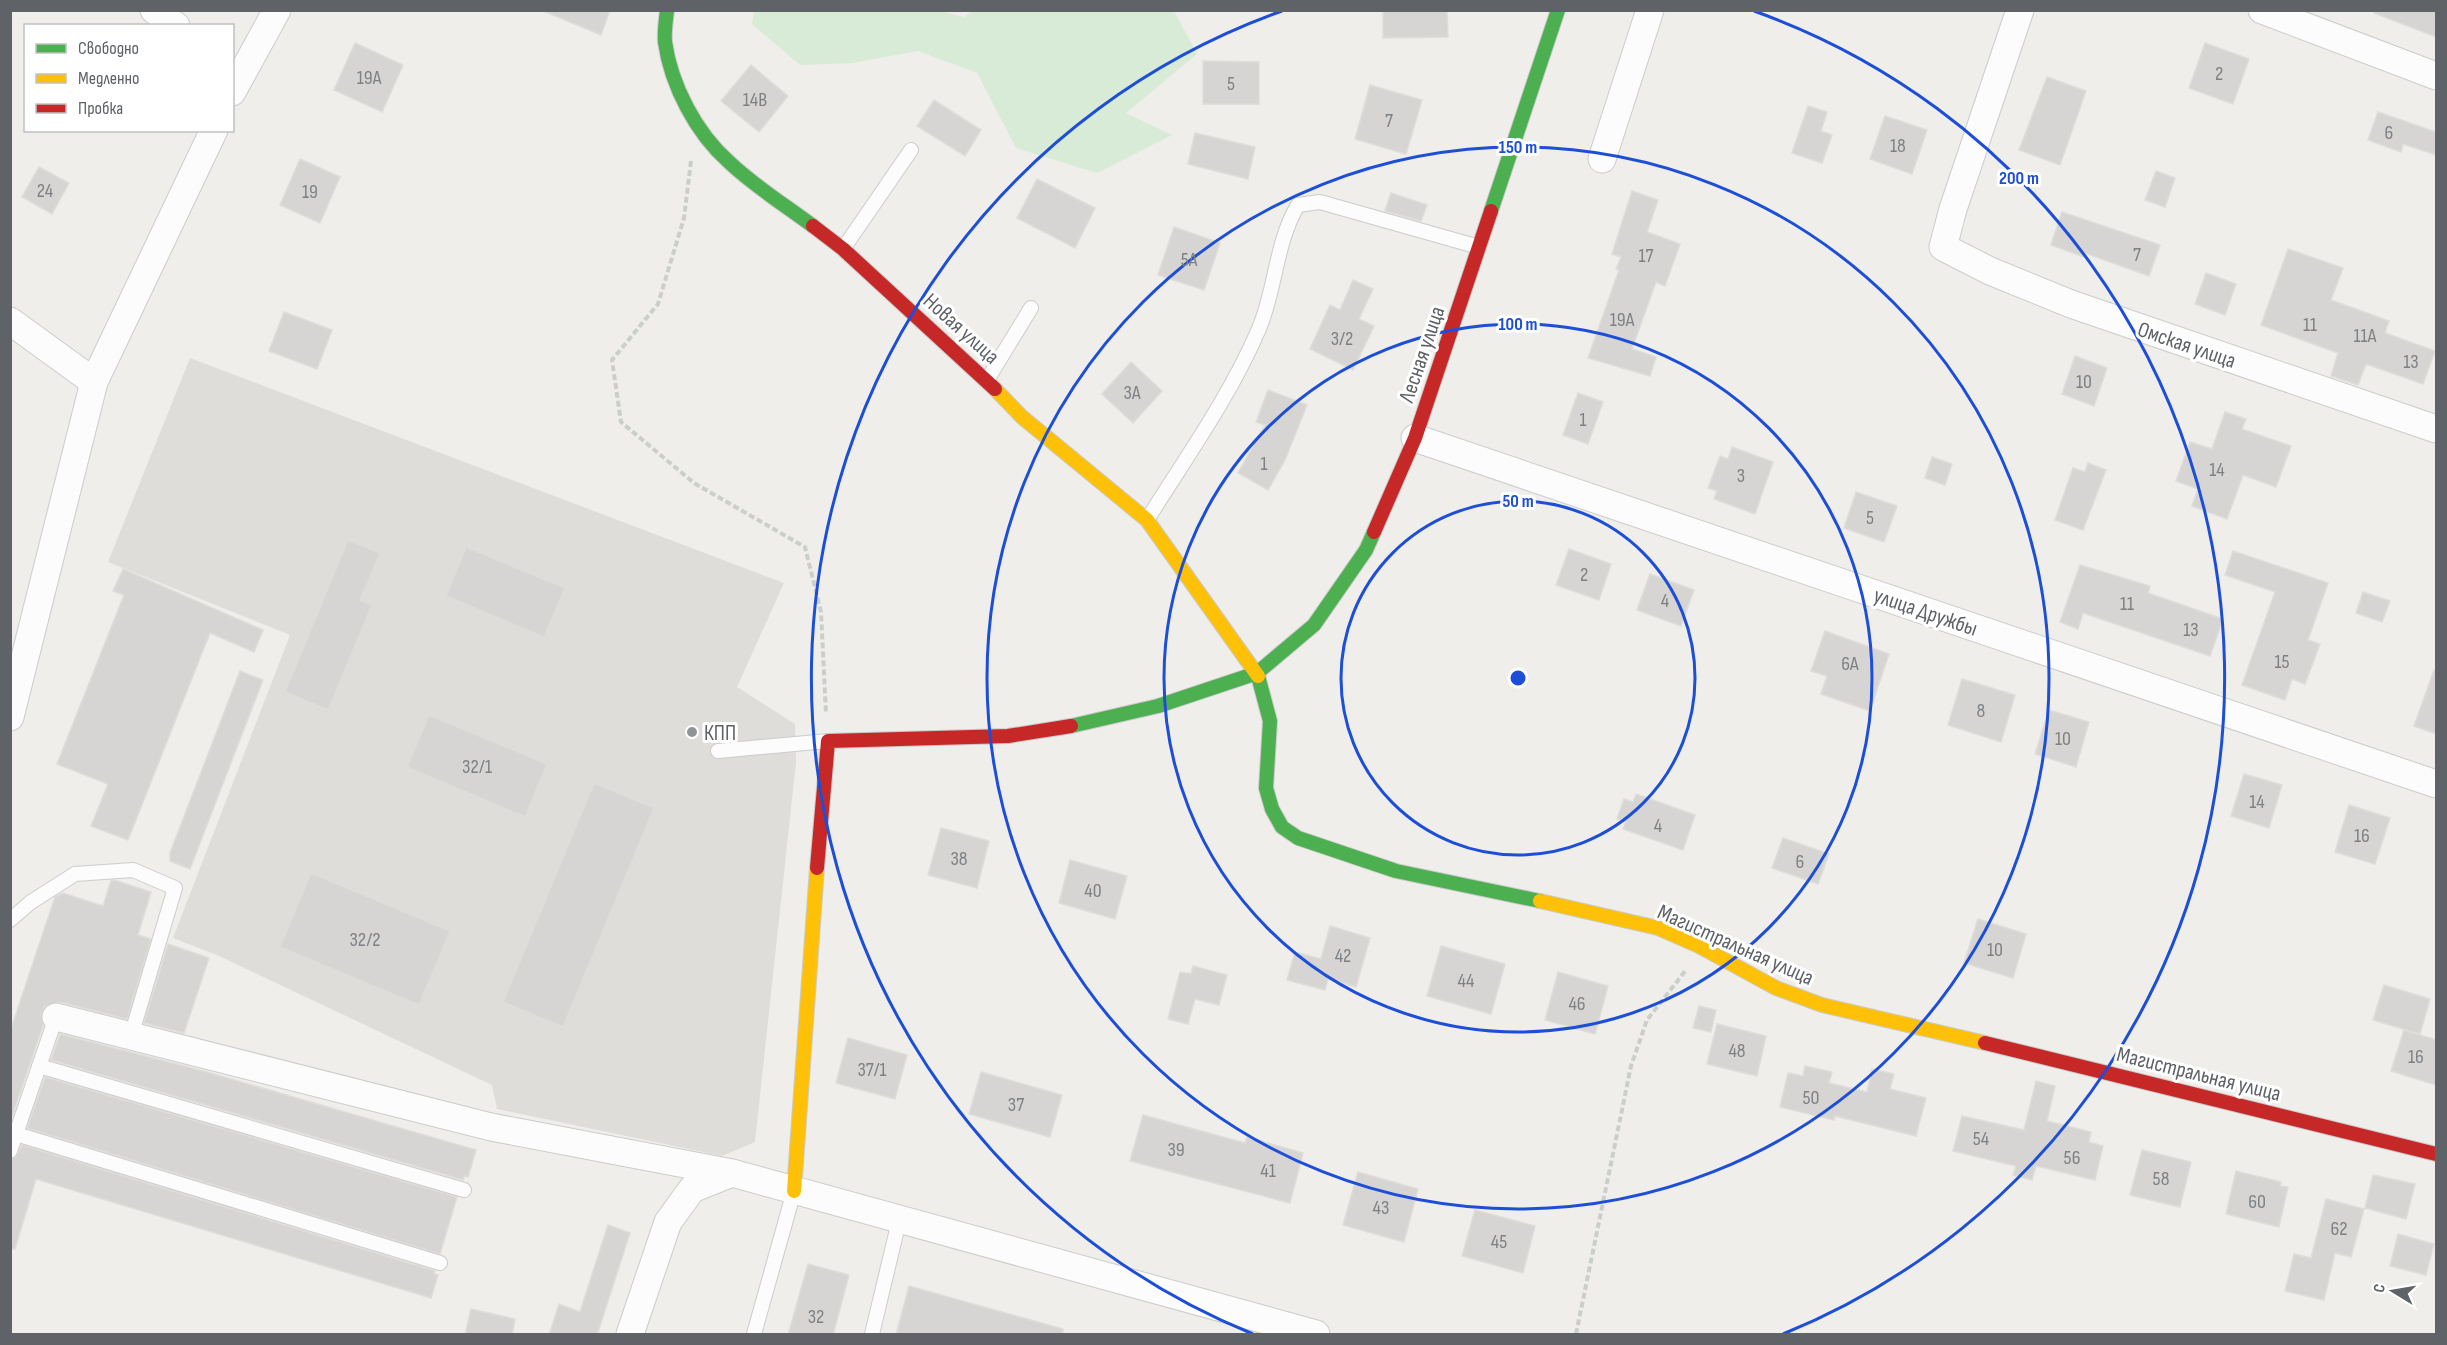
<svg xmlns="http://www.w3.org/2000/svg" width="2447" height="1345" font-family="'Sofia Sans Condensed',sans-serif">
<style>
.industrial{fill:#dfddda}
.green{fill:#d8ebd6}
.building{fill:#d6d5d3;stroke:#deddd9;stroke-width:1.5}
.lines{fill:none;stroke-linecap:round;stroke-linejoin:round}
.lane-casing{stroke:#cbcccc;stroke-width:16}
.street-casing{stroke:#cbcccc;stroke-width:29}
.fast-casing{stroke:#cacacb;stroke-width:16}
.slow-casing{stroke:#cacacb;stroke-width:16}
.jam-casing{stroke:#cacacb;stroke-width:16}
.path{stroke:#cacfcc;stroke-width:4;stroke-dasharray:6 3;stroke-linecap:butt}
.lane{stroke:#fdfcfc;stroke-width:14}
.street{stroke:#fdfcfc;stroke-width:27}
.fast{stroke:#4caf50;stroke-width:14}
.slow{stroke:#ffc107;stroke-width:14}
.jam{stroke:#c62828;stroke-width:14}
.ring{fill:none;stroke:#1d4ed8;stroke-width:3}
.poi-dot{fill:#919496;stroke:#fff;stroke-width:2}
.labels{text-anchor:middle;stroke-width:6;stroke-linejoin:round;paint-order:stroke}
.number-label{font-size:20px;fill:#7e8184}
.street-label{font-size:22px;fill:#5f6368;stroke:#fff}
.poi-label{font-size:22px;fill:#5f6368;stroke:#fff;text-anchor:start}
.centre{fill:#1d4ed8;stroke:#fff;stroke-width:3}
.ring-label{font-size:18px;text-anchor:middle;font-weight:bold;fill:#1d4ed8;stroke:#fff;stroke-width:6;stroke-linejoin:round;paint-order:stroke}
</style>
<rect width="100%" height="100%" fill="#efeeea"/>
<polygon class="industrial" points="190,358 784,583 737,687 795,724 796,762 755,1142 722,1156 497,1109 492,1085 217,955 173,938 290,635 108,562"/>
<polygon class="green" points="754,10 937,10 964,17 974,10 1174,11 1197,54 1126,113 1172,135 1097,173 1016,148 977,73 918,51 852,63 800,65 752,24"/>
<g class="building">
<polygon points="541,10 610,10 601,35"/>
<polygon points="1383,10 1447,10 1448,37 1383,38"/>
<polygon points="2374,10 2436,10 2436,37 2374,13"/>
<polygon points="355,43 403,65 382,112 334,90"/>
<polygon points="2205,43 2249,59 2233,104 2189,88"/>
<polygon points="1203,61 1259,62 1259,104 1203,104"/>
<polygon points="751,65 788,96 759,132 721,101"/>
<polygon points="2047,77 2086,91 2060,165 2019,150"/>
<polygon points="1370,85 1422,100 1406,154 1355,139"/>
<polygon points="934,100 981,130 965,156 917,126"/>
<polygon points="1808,106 1827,112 1821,131 1832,135 1822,163 1792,153"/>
<polygon points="2378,112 2436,132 2436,155 2403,144 2401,152 2368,140"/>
<polygon points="1885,116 1927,130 1912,174 1870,159"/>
<polygon points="1195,133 1255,147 1248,179 1188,164"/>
<polygon points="300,159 340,177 320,223 280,205"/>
<polygon points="39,167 69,183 52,214 22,197"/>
<polygon points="2156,171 2175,178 2165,207 2145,200"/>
<polygon points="1037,179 1095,208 1075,248 1017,218"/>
<polygon points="1632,191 1658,200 1647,232 1680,244 1665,286 1656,282 1632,349 1656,357 1650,376 1588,358 1619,270 1616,269 1621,257 1612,254"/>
<polygon points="1391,193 1427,205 1421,221 1385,211"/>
<polygon points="2062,212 2160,245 2149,276 2085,253 2084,257 2051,245"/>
<polygon points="1174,227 1220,243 1204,290 1158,275"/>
<polygon points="2288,249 2343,268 2331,300 2389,321 2385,333 2435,351 2423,384 2366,364 2358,385 2331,376 2338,353 2261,325"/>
<polygon points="2206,273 2236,284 2225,315 2195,304"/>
<polygon points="1353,280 1373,289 1359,319 1374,326 1353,370 1310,349 1330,305 1340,310"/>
<polygon points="284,312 332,330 317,369 269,351"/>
<polygon points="2075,356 2107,368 2094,406 2062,394"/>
<polygon points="1131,362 1162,391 1133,423 1102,394"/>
<polygon points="1268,390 1307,405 1285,460 1268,490 1238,473 1265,425 1256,422"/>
<polygon points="1578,393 1603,402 1588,444 1563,435"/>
<polygon points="2225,412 2246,419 2242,429 2291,446 2276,487 2243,475 2227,519 2192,506 2198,489 2176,481 2190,442 2212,449"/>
<polygon points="1732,447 1773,462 1755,514 1714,499 1717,491 1708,488 1720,456 1728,459"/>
<polygon points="1932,457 1952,464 1945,485 1925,478"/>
<polygon points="2088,463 2106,470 2083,530 2055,520 2073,468 2085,472"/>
<polygon points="1856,492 1897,506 1884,542 1844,528"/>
<polygon points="348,540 380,553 360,600 372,605 328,710 285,692"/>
<polygon points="466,547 565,588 544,637 446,596"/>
<polygon points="1569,549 1611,564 1599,600 1556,585"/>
<polygon points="2233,551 2328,583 2308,640 2320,644 2305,684 2292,679 2285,700 2242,685 2275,592 2225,575"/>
<polygon points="2080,565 2150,586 2148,593 2223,619 2210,656 2083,613 2078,629 2060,622"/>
<polygon points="123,569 263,630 254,652 210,633 128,840 91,826 108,784 57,764 124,595 113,591"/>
<polygon points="1650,574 1694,590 1681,626 1637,610"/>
<polygon points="2363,592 2390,601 2382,622 2356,613"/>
<polygon points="1825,631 1889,654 1870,711 1821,694 1827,676 1811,671"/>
<polygon points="2434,670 2436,670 2436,734 2414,726"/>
<polygon points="240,671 263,680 190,869 170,861 170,853"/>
<polygon points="1962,679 2015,695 2001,742 1948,725"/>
<polygon points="2049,710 2089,722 2076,767 2035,754"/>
<polygon points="429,715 547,764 525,817 407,767"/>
<polygon points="2244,774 2282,785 2269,828 2231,816"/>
<polygon points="594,783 654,808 563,1027 503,1002"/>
<polygon points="1636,794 1695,815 1683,850 1623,829 1626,822 1617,819 1624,799 1633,802"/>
<polygon points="2349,805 2390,818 2375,864 2335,852"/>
<polygon points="941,828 989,841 977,888 928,875"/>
<polygon points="1783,838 1829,854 1818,884 1772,868"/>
<polygon points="1070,860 1127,876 1115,919 1059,903"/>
<polygon points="311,873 450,931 419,1005 280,947"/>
<polygon points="114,880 151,892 138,935 151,939 127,1019 60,1002 45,1006 41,1014 43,1026 10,1122 10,1032 55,897 63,893 103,906 111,881"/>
<polygon points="1978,919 2026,934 2013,978 1964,963"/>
<polygon points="1330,926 1370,938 1356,987 1328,979 1325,990 1287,980 1295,952 1321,959"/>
<polygon points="168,944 209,958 184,1033 144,1023"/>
<polygon points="1441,946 1505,964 1491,1014 1427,996"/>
<polygon points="1193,966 1227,975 1219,1005 1195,999 1188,1024 1168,1019 1180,972 1191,974"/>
<polygon points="1558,972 1608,986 1595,1034 1545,1020"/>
<polygon points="2384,985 2430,999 2420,1034 2373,1020"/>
<polygon points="1699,1006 1716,1010 1711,1032 1693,1028"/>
<polygon points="1717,1024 1766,1036 1757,1076 1707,1064"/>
<polygon points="2404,1030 2436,1040 2436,1085 2391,1071"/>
<polygon points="60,1034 200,1070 476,1150 468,1177 464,1176 463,1180 51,1060"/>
<polygon points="848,1038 907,1055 895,1099 836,1083"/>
<polygon points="1805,1066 1832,1072 1829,1083 1867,1092 1872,1069 1894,1074 1890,1089 1926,1098 1916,1136 1835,1116 1834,1120 1780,1107 1788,1073 1803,1076"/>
<polygon points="981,1072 1062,1095 1050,1137 969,1114"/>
<polygon points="45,1077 457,1197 440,1254 27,1128"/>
<polygon points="2036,1081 2055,1086 2047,1121 2091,1132 2089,1142 2103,1146 2095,1180 2036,1166 2032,1180 2013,1175 2016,1166 1953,1151 1962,1116 2024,1130"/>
<polygon points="1143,1115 1245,1143 1247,1137 1303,1153 1290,1203 1130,1161"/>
<polygon points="22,1145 435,1271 434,1274 438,1275 431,1298 36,1179 15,1249 10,1249 10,1160 16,1157"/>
<polygon points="2142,1150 2191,1162 2180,1207 2130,1195"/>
<polygon points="2236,1171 2281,1182 2280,1186 2288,1187 2279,1227 2226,1214"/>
<polygon points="1358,1172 1418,1189 1404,1242 1343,1225"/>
<polygon points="2373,1175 2415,1184 2406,1219 2365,1208"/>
<polygon points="2326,1199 2364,1209 2351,1257 2335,1253 2324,1300 2285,1291 2294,1254 2311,1258"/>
<polygon points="1475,1210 1535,1226 1523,1273 1462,1256"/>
<polygon points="608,1225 630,1233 597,1335 549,1335 559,1304 580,1312"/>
<polygon points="2398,1234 2434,1244 2426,1275 2390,1266"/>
<polygon points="808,1264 849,1275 833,1335 788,1335"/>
<polygon points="909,1286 1063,1329 1062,1335 896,1335"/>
<polygon points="471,1309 515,1319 512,1335 465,1335"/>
</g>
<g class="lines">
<defs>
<g id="lane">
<polyline points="843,249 911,150"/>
<polyline points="987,380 1031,308"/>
<path d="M 1147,520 C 1185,459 1229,398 1258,331 C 1276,291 1275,243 1298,205 L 1320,202 L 1479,247"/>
<polyline points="718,751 828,741"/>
<polyline points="10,920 31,902 75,874 133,870 175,888 131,1036"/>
<polyline points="39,1066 464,1190"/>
<polyline points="16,1134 440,1263"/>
<polyline points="10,1151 56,1017"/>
<polyline points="754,1334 794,1191"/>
<polyline points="872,1334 899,1221"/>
</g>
<g id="street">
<polyline points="154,10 176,26"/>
<polyline points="2020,10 1953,209 1943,247 1990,271 2071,304 2436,429"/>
<polyline points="2262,10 2436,76"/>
<polyline points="232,92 277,10"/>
<polyline points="1602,159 1650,10"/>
<polyline points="10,321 94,382"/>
<polyline points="1415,438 2436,784"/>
<polyline points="10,717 94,382 214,130"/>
<polyline points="56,1017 491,1127 732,1173 1316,1334"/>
<polyline points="630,1334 668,1222 692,1189 732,1173"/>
</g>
<g id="fast">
<path d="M 667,10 C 666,20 664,32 665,42 C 671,85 696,133 729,162 C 754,186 785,205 813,226"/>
<polyline points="1491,211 1558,10"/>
<polyline points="1258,676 1270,721 1266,788 1272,809 1282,827 1298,838 1396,871 1540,901"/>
<polyline points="1071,726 1158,706 1257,673 1314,625 1366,550 1374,532"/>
</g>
<g id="slow">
<polyline points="995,389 1022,417 1147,520 1258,676"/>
<polyline points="1540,901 1658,928 1699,946 1776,988 1822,1005 1985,1043"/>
<polyline points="794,1191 817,868"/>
</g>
<g id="jam">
<polyline points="813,226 843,249 995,389"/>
<polyline points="1374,532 1415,438 1491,211"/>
<polyline points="817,868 828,741 1008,736 1071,726"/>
<polyline points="1985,1043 2436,1154"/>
</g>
</defs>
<use href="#lane" class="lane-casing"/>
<use href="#street" class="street-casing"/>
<use href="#fast" class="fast-casing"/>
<use href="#slow" class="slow-casing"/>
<use href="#jam" class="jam-casing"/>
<g class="path">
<polyline points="691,161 684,218 658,304 612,360 621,422 694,483 805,547 821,612 826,713"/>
<polyline points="1576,1334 1631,1066 1647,1020 1686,970"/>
</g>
<use href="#lane" class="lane"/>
<use href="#street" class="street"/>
<use href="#fast" class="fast"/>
<use href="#slow" class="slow"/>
<use href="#jam" class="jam"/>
</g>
<g class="ring">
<circle cx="1518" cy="678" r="177"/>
<circle cx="1518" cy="678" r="354"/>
<circle cx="1518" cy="678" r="531"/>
<path d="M1253 1334A708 708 0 0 1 1282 11M1754 11A708 708 0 0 1 1783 1334"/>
</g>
<circle class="poi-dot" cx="692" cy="732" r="6"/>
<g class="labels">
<g class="number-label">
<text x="2219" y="80">2</text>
<text x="369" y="84">19А</text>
<text x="1231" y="90">5</text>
<text x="755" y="106">14В</text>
<text x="1389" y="127">7</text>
<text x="2389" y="139">6</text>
<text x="1898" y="152">18</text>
<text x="45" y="197">24</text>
<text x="310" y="198">19</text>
<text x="2137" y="261">7</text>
<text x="1646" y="262">17</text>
<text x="1189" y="266">5А</text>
<text x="1622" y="326">19А</text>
<text x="2310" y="331">11</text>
<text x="2365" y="342">11А</text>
<text x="1342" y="345">3/2</text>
<text x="2411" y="368">13</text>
<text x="2084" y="388">10</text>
<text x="1132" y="399">3А</text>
<text x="1583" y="426">1</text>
<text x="1264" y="470">1</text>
<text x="2217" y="476">14</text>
<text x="1741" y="482">3</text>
<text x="1870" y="524">5</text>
<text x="1584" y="581">2</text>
<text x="1665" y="607">4</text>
<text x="2127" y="610">11</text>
<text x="2191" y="636">13</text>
<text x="2282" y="668">15</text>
<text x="1850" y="670">6А</text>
<text x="1981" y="717">8</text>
<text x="2063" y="745">10</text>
<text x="477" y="773">32/1</text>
<text x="2257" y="808">14</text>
<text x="1658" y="832">4</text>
<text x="2362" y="842">16</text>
<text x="959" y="865">38</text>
<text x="1800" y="868">6</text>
<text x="1093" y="897">40</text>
<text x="365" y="946">32/2</text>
<text x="1995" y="956">10</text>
<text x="1343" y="962">42</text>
<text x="1466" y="987">44</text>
<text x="1577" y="1010">46</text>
<text x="1737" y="1057">48</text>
<text x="2416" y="1063">16</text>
<text x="872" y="1076">37/1</text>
<text x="1811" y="1104">50</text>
<text x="1016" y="1111">37</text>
<text x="1981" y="1145">54</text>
<text x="1176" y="1156">39</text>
<text x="2072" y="1164">56</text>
<text x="1268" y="1177">41</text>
<text x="2161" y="1185">58</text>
<text x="2257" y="1208">60</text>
<text x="1381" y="1214">43</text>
<text x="2339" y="1235">62</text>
<text x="1499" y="1248">45</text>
<text x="816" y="1323">32</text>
</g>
<g class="street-label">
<text transform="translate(962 328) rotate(42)" y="8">Новая улица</text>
<text transform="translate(2187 344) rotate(19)" y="8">Омская улица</text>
<text transform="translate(1421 354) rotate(-71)" y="8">Лесная улица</text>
<text transform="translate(1926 611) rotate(19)" y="8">улица Дружбы</text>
<text transform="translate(1736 944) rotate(24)" y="8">Магистральная улица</text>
<text transform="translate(2199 1073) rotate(14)" y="8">Магистральная улица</text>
</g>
<g class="poi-label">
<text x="704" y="740">КПП</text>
</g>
</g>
<circle cx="1518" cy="678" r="9" class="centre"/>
<g class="ring-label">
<text x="1518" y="153">150 m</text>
<text x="2019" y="184">200 m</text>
<text x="1518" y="330">100 m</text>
<text x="1518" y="507">50 m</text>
</g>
<rect width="2447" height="1345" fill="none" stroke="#5f6368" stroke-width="24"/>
<rect x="24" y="24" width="210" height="108" fill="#ffffff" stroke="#bfc1c3" stroke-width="1.5"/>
<rect x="36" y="44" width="30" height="9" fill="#4caf50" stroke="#bfc1c3" stroke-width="1.5"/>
<text x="78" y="54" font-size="18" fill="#5f6368">Свободно</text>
<rect x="36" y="74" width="30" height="9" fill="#ffc107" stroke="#bfc1c3" stroke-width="1.5"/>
<text x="78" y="84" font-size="18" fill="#5f6368">Медленно</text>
<rect x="36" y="104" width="30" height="9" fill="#c62828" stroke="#bfc1c3" stroke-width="1.5"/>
<text x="78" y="114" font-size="18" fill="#5f6368">Пробка</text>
<g transform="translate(2393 1291) rotate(281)" stroke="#ffffff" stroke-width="4.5" paint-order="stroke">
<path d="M0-4.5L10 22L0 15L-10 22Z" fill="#5f6368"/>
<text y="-9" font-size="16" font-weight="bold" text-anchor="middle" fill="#5f6368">С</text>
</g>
</svg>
